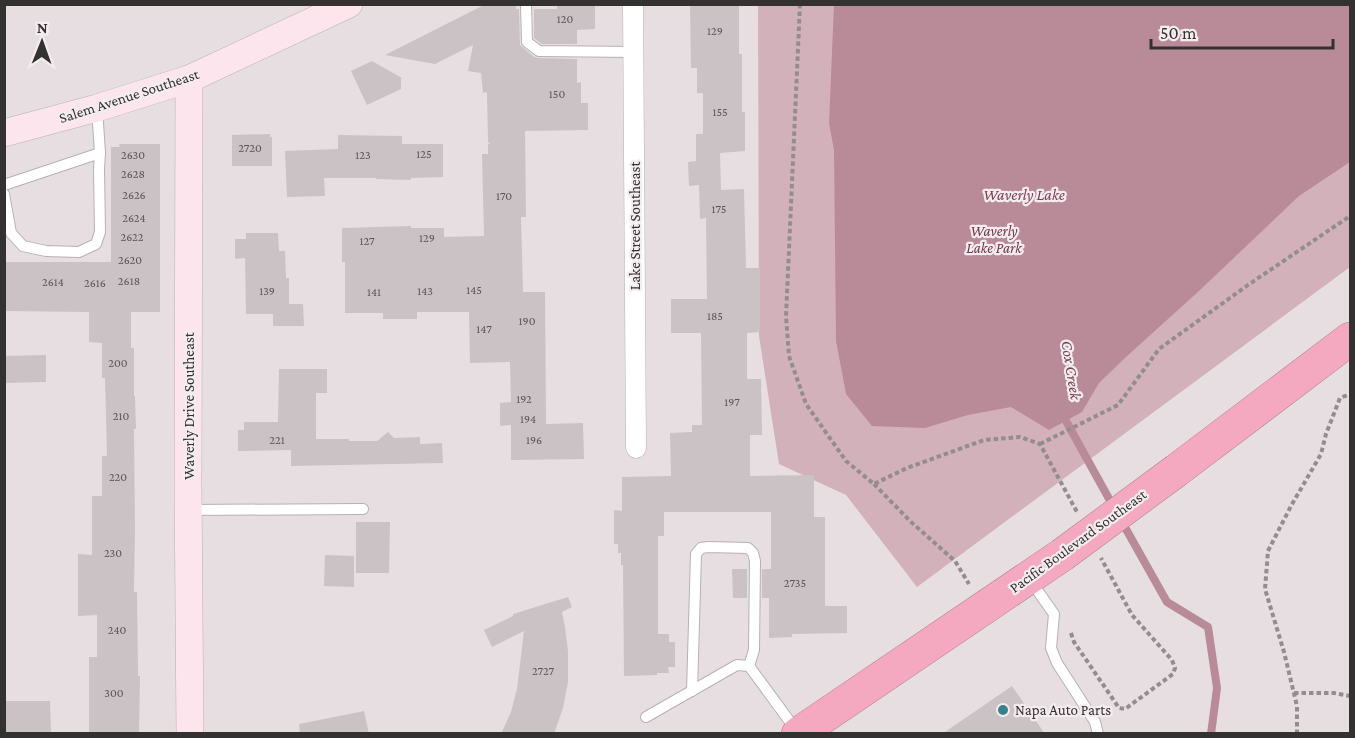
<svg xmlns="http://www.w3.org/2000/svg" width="1355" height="738" font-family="'Crimson Pro',serif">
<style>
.green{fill:#d3b1bb}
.water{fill:#b98b99}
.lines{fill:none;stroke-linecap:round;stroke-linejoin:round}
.stream{stroke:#b98b99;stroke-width:8}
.building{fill:#cac2c4}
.lane-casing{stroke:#b8b0b2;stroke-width:12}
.street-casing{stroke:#b8b0b2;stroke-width:21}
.secondary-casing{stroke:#b8b0b2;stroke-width:28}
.highway-casing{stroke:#b17f8e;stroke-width:34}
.path{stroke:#948d8f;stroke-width:4;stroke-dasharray:4.5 3;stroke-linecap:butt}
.lane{stroke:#fff;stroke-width:10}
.street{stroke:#fff;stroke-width:20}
.secondary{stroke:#fce5ec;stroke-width:27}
.highway{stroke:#f4a9c0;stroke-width:33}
.highway-bridge-casing{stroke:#b17f8e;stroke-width:34;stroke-linecap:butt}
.highway-bridge{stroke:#f4a9c0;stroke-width:33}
.poi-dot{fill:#3a808b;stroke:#f4ecee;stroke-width:2}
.labels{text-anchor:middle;stroke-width:4.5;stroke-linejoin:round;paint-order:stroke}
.number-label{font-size:12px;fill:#5a5556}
.street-label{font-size:15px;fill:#343131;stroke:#f4ecee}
.park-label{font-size:15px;font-style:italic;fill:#74374d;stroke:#f4ecee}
.poi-label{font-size:15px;fill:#343131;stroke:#f4ecee;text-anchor:start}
.water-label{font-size:16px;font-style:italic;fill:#7e4055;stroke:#f4ecee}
</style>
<rect width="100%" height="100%" fill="#e7dee1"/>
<polygon class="green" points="758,5 1350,5 1350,267 917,587 846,495 779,464 759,336"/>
<polygon class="water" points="834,5 1350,5 1350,162 1299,196 1199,291 1126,357 1099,383 1082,412 1049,430 1011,407 968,415 925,428 872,426 846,394 836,341 834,150 829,123"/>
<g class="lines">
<g class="stream">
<polyline points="1064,410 1066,421 1113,506"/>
<polyline points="1122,522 1167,602 1208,627 1217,688 1211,734"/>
</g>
</g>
<g class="building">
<polygon points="486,4 516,4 516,9 519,9 520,45 534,57 539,58 577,59 577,83 581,82 581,103 588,103 588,130 525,131 526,217 521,217 523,292 545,292 546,424 583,423 584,459 511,460 511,425 500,426 500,403 511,402 510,362 470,363 469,312 417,312 417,319 383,319 383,313 345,313 345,262 342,262 342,228 411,226 411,228 444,228 444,237 484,236 482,154 488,154 488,144 490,144 488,142 487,92 483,93 481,73 468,71 473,45 435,64 385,55"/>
<polygon points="557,4 595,4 595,29 577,30 577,44 542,44 534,38 534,9 557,9"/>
<polygon points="739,5 739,54 742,54 742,112 745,112 745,151 720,153 721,190 744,189 746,268 760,268 760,332 747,333 747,379 761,379 762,435 750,435 750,476 814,475 814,517 825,517 825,606 847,606 847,633 792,634 792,637 769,638 769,598 762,598 762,569 771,569 771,512 664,512 664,536 658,536 658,634 669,634 669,642 675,642 675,667 668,667 669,673 657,673 657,675 624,676 623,565 621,565 621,553 618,553 618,544 614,544 614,510 622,511 622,477 671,476 670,433 692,432 692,425 702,425 701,333 671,333 671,299 707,299 706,218 700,219 699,185 689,186 688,162 696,161 696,134 703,134 703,93 697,93 697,68 691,68 690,6"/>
<polygon points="372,61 402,78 401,79 401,89 367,105 351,71"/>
<polygon points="270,134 270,137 272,137 272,166 232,166 232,135"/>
<polygon points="338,135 402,136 402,144 443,144 443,177 411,178 411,180 376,179 376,178 324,178 325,196 287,197 285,151 338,149"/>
<polygon points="119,144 160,144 160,312 131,312 131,348 134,348 134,396 135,396 136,429 134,429 135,529 134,592 137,592 138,676 140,676 139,734 89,734 89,657 97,657 97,615 78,616 78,554 92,555 92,496 102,496 102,456 107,456 105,378 102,378 102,343 89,342 89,312 4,311 4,262 111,262 111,147 120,147"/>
<polygon points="246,233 278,233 279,251 285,251 286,278 289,278 289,304 303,304 304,326 273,326 273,314 246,314 245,258 235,259 235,239 246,239"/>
<polygon points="46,355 46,382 4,383 4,356"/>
<polygon points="279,369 327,369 327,393 316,393 316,439 349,439 349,441 377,441 388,432 394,438 420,437 420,444 442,443 443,463 291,466 291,450 238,451 238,430 244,430 244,422 278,422"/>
<polygon points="356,522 390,522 389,573 356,573"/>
<polygon points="325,555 354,556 354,587 324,586"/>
<polygon points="732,569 747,569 747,598 733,598"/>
<polygon points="568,597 572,607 562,612 565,627 568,651 568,682 563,708 554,734 501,734 511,712 517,689 524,631 492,647 484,630 513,616 513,614"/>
<polygon points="1012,686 1045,734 942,734"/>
<polygon points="4,701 50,701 51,733 4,734"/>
<polygon points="364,711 369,734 300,734 299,724"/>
</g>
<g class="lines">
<defs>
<g id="lane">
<polyline points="526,4 527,42 539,51 634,52"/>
<polyline points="4,185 100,153"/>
<polyline points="4,194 11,233 23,246 46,251 79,252 96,244 100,232 99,169 100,153 97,108"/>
<polyline points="189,510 363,509"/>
<polyline points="1030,580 1054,614 1051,648 1057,663 1095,722 1098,734"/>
<polyline points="692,691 696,554 701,548 708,547 748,548 753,553 755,561 754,650 749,666"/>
<polyline points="646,717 737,665 749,666 796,730"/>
</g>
<polyline id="street" points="633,4 636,448"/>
<g id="secondary">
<polyline points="189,79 188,487 190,734"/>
<polyline points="4,133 97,108 189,79 349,4"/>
</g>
<g id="highway">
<polyline points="1177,470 1350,339"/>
<polyline points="798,734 1062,555"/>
</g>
</defs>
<use href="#lane" class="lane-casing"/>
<use href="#street" class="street-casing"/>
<use href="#secondary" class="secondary-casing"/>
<use href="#highway" class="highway-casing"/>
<g class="path">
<polyline points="800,4 786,316 789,356 806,404 846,461 874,484 907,468 984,440 1020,437 1040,444 1077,512"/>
<polyline points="1040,444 1118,405 1159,349 1248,285 1350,216"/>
<polyline points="874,484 911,522 955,561 969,584"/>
<polyline points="1071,633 1074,642 1119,708 1125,709 1173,674 1175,668 1172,660 1132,615 1101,558"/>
<polyline points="1294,693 1334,693 1350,696"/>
<polyline points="1297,734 1297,706 1284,652 1265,589 1268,551 1291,506 1321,454 1326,434 1340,398 1350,394"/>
</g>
<use href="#lane" class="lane"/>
<use href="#street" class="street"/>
<use href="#secondary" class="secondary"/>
<use href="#highway" class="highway"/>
<defs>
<polyline id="highway-bridge" points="1062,555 1177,470"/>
</defs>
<use href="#highway-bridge" class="highway-bridge-casing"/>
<use href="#highway-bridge" class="highway-bridge"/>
</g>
<circle class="poi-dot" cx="1003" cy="710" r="6"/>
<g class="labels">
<g class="number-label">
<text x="565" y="23">120</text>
<text x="715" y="35">129</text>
<text x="557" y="98">150</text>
<text x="720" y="116">155</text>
<text x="250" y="152">2720</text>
<text x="424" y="158">125</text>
<text x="133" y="159">2630</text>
<text x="363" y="159">123</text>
<text x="133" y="178">2628</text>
<text x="134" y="199">2626</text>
<text x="504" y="200">170</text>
<text x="719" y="213">175</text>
<text x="134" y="222">2624</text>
<text x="132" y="241">2622</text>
<text x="427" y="242">129</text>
<text x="367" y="245">127</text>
<text x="130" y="264">2620</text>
<text x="129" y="285">2618</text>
<text x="53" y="286">2614</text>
<text x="95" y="287">2616</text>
<text x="474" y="294">145</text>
<text x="267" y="295">139</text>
<text x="425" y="295">143</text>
<text x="374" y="296">141</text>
<text x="715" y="320">185</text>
<text x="527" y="325">190</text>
<text x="484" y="333">147</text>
<text x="118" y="367">200</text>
<text x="524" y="403">192</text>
<text x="732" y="406">197</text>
<text x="121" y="420">210</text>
<text x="528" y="423">194</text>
<text x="277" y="444">221</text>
<text x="534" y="444">196</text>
<text x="118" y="481">220</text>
<text x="113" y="557">230</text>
<text x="795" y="587">2735</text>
<text x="117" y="634">240</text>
<text x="543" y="675">2727</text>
<text x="114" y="697">300</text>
</g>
<g class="street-label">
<text transform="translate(129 96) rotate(-18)" y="5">Salem Avenue Southeast</text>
<text transform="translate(635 226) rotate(-90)" y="5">Lake Street Southeast</text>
<text transform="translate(189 406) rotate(-90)" y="5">Waverly Drive Southeast</text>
<text transform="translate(1078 541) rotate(-36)" y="5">Pacific Boulevard Southeast</text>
</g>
<g class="park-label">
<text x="994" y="236">Waverly<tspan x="994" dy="17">Lake Park</tspan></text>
</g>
<g class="poi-label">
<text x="1015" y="715">Napa Auto Parts</text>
</g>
<g class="water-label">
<text x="1024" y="200">Waverly Lake</text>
<text transform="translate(1072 370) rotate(81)" y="6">Cox Creek</text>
</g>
</g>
<rect width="1355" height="738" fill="none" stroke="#343131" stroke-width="12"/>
<g transform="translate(42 42) rotate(1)" stroke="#f4ecee" stroke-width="4.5" paint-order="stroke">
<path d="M0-4.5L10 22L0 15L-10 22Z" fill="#343131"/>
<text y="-9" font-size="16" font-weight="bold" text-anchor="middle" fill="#343131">N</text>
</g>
<path d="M1151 39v9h182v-9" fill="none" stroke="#343131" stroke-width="3"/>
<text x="1160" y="39" font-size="18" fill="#343131" stroke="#f4ecee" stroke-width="4.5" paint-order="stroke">50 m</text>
</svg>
